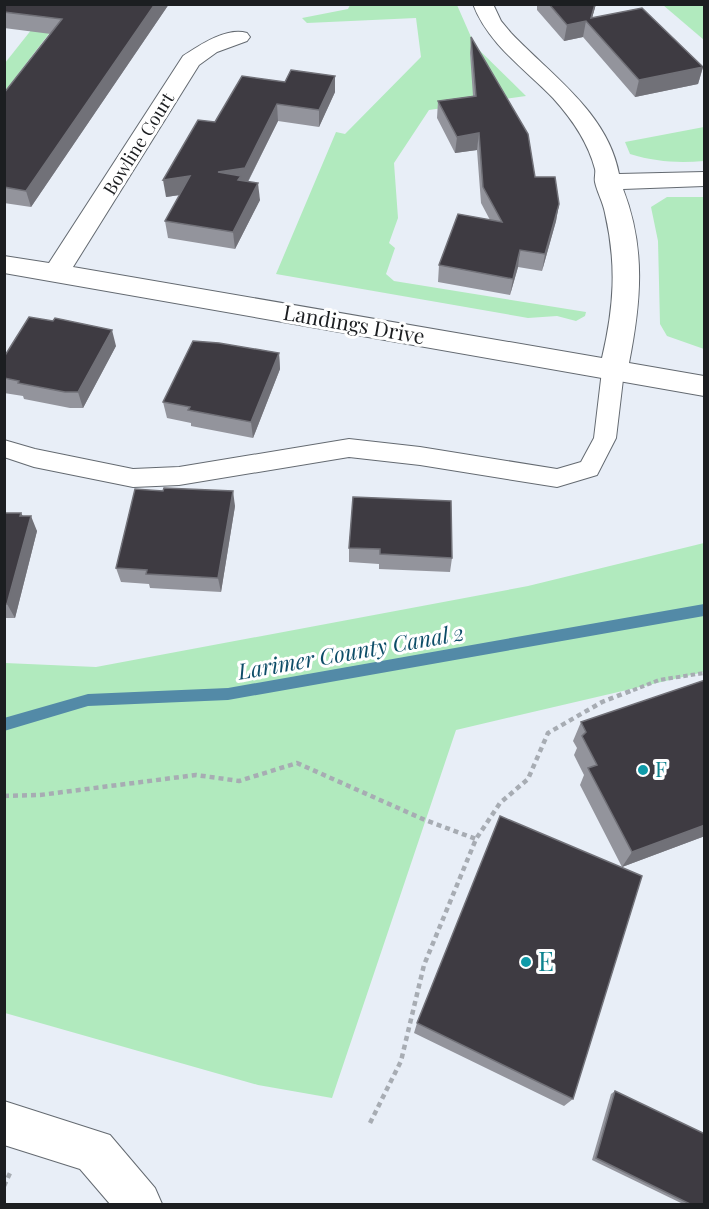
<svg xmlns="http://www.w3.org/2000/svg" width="709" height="1209" font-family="'Playfair Display',serif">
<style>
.green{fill:#b1eabe}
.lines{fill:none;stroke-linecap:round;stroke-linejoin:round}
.stream{fill:#538aa7;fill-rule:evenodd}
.lane-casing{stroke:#646a71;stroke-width:2}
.street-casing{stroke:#646a71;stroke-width:2}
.secondary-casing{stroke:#646a71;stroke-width:2}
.path-far1{stroke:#a7acb3;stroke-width:4;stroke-dasharray:4.5 3;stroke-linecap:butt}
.path{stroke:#a7acb3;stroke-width:4.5;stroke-dasharray:5 4;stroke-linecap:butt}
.lane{fill:#fff;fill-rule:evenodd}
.street{fill:#fff;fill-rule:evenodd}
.secondary{fill:#fff;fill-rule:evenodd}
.wall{fill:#93949c}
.shaded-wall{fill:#717178}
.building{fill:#3e3b42;stroke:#717178;stroke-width:1.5}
.culture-dot{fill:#0f9aa8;stroke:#fff;stroke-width:2}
.labels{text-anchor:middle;stroke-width:6;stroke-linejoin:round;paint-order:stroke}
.far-street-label{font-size:18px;fill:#1c1e21;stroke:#fff}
.street-label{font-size:21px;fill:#1c1e21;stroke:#fff}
.culture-label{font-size:21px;fill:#0d838f;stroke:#fff;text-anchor:start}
.water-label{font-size:22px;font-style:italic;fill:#0d4d68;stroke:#fff}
.near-culture-label{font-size:26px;fill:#0d838f;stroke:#fff;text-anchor:start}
</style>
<rect width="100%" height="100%" fill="#e8eef7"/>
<g class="green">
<polygon points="51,5 71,5 5,91 5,63"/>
<polygon points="350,5 457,5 475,46 526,96 429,110 394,163 398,218 389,243 395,248 386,274 394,281 586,312 585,316 576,321 557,316 528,318 276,274 336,132 345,134 421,57 416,18 307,23 302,18 348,9"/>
<polygon points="663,5 704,5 704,40"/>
<path d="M 704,127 L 704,161 C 678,163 656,162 630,154 L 625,142 Z"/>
<polygon points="667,197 704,197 704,349 667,336 660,324 658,241 651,207"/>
<polygon points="704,543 704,672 456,730 332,1098 258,1085 5,1013 5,663 96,667 528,586"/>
</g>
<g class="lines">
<polygon class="stream" points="704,604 704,616 228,700 88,706 4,731 4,718 88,694 228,688"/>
<defs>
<polygon id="lane" points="613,363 621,366 624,371 616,438 597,475 557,487 420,465 349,457 179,485 133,487 34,467 4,457 4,440 35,449 133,469 179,467 349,439 420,447 557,469 581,462 594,438 602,371 605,366"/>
<path id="street" d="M 473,4 L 493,4 L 501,21 L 511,33 C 551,75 608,113 619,174 L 704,172 L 704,186 L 623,189 C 646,248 641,302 629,363 L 704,376 L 704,396 L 4,273 L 4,256 L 49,263 L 183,56 C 200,45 226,27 247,33 L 250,37 L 247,41 L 217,52 L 199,65 L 73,267 L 602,358 C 614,307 617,265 605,213 C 603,202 597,192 595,182 C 594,178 596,173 595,169 C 588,142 572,119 553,98 C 525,69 488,44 473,4 Z"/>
<polygon id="secondary" points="4,1101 110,1135 155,1188 162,1204 110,1204 80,1169 4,1145"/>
</defs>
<use href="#lane" class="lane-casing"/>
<use href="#street" class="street-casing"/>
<use href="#secondary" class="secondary-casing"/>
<polyline class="path-far1" points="626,693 659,680 704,673"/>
<g class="path">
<polyline points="4,796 40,795 196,775 239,781 297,763 425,820 476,839"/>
<polyline points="370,1123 401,1061 424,965 476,839 500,803 528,779 548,733 602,702 630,691"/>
<polyline points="4,1186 10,1173"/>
</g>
<use href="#lane" class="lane"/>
<use href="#street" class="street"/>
<use href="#secondary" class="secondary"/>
</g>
<g class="wall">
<polygon points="4,4 169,4 31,207 4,203 4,93 51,34 4,28"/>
<polygon points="537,4 596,4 592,18 703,67 698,84 635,97 583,37 564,41 537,10"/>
<polygon points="471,37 535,177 559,204 556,221 542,271 518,267 510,295 438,282 439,265 490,220 481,203 477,150 455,153 437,118 438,101 473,96 470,53"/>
<polygon points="335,76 335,92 319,127 278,121 248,182 260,200 235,249 168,238 165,221 180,195 166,197 215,122 285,82"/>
<polygon points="116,346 83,408 70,408 24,399 23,396 4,393 4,357"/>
<polygon points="279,353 280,369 253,438 191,426 191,423 167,418 163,402"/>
<polygon points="353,497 452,558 450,572 379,569 379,564 349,562 349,548"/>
<polygon points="235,506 221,592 150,588 149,584 121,582 116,568"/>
<polygon points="4,513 21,513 23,516 37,531 15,618 4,618"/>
<polygon points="705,680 705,836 622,867 573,1099 564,1106 414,1033 417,1023 622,867 580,785 584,775 574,755 577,748 573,741 581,722"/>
<polygon points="615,1091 705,1204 683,1204 592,1160 611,1094"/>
</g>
<g class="shaded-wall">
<polygon points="155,4 169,4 31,207 26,191"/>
<polygon points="595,4 596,4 590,25 589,24"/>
<polygon points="586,21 583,37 564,41 567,25"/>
<polygon points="703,67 698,84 635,97 639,80"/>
<polygon points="335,76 335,92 319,127 319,110"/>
<polygon points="277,104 278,121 246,185 218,172"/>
<polygon points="479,133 477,150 455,153 457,137"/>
<polygon points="190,176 193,193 166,197 163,180"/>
<polygon points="258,183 260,200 235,249 233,232"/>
<polygon points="559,204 556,221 542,271 545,254"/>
<polygon points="520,250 518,267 510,295 513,279"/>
<polygon points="112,330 116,346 83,408 78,392"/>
<polygon points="279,353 280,369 253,438 251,422"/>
<polygon points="233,491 235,506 221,592 218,578"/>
<polygon points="21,513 28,528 31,516 37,531 15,618 7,604 20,516"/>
<polygon points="705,825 705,836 622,867 632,852"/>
</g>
<g class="building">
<polygon points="4,4 155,4 26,191 4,187 4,93 62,19 4,12"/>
<polygon points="549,4 595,4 591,18 642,8 703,67 639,80 586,21 567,25"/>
<polygon points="471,37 528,134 535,177 555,177 559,204 545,254 520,250 513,279 439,265 458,214 502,222 483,187 479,133 457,137 438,101 476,96"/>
<polygon points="291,70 335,76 319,110 277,104 245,168 218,172 241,176 238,180 258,183 233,232 165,221 190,176 163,180 198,120 215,122 242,76 285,82"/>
<polygon points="29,317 53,321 55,318 112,330 78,392 65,392 18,383 19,381 4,378 4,357"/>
<polygon points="193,341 219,343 279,353 251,422 188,410 190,407 163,402"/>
<polygon points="164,488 233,491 218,578 146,574 147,570 116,568 135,489 163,491"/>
<polygon points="353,497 451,501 452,558 380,554 380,549 349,548"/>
<polygon points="4,513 21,513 20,516 31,516 7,604 4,604"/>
<polygon points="705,680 705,825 632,852 588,768 597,765 582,736 586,732 581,722"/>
<polygon points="500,816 642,876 573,1099 417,1023"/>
<polygon points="615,1091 705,1134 705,1204 690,1204 596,1158"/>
</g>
<g class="culture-dot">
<circle cx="643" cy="770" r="6"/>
<circle cx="526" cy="962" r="6"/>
</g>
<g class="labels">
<g class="far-street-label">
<text transform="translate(139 144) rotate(-58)" y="6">Bowline Court</text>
</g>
<g class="street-label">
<text transform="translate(354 325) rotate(10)" y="7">Landings Drive</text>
</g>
<g class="culture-label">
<text x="655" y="777">F</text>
</g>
<g class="water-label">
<text transform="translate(351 652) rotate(-10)" y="8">Larimer County Canal 2</text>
</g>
<g class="near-culture-label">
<text x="538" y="971">E</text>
</g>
</g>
<rect width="709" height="1209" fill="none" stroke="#1c1e21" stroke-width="12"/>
</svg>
